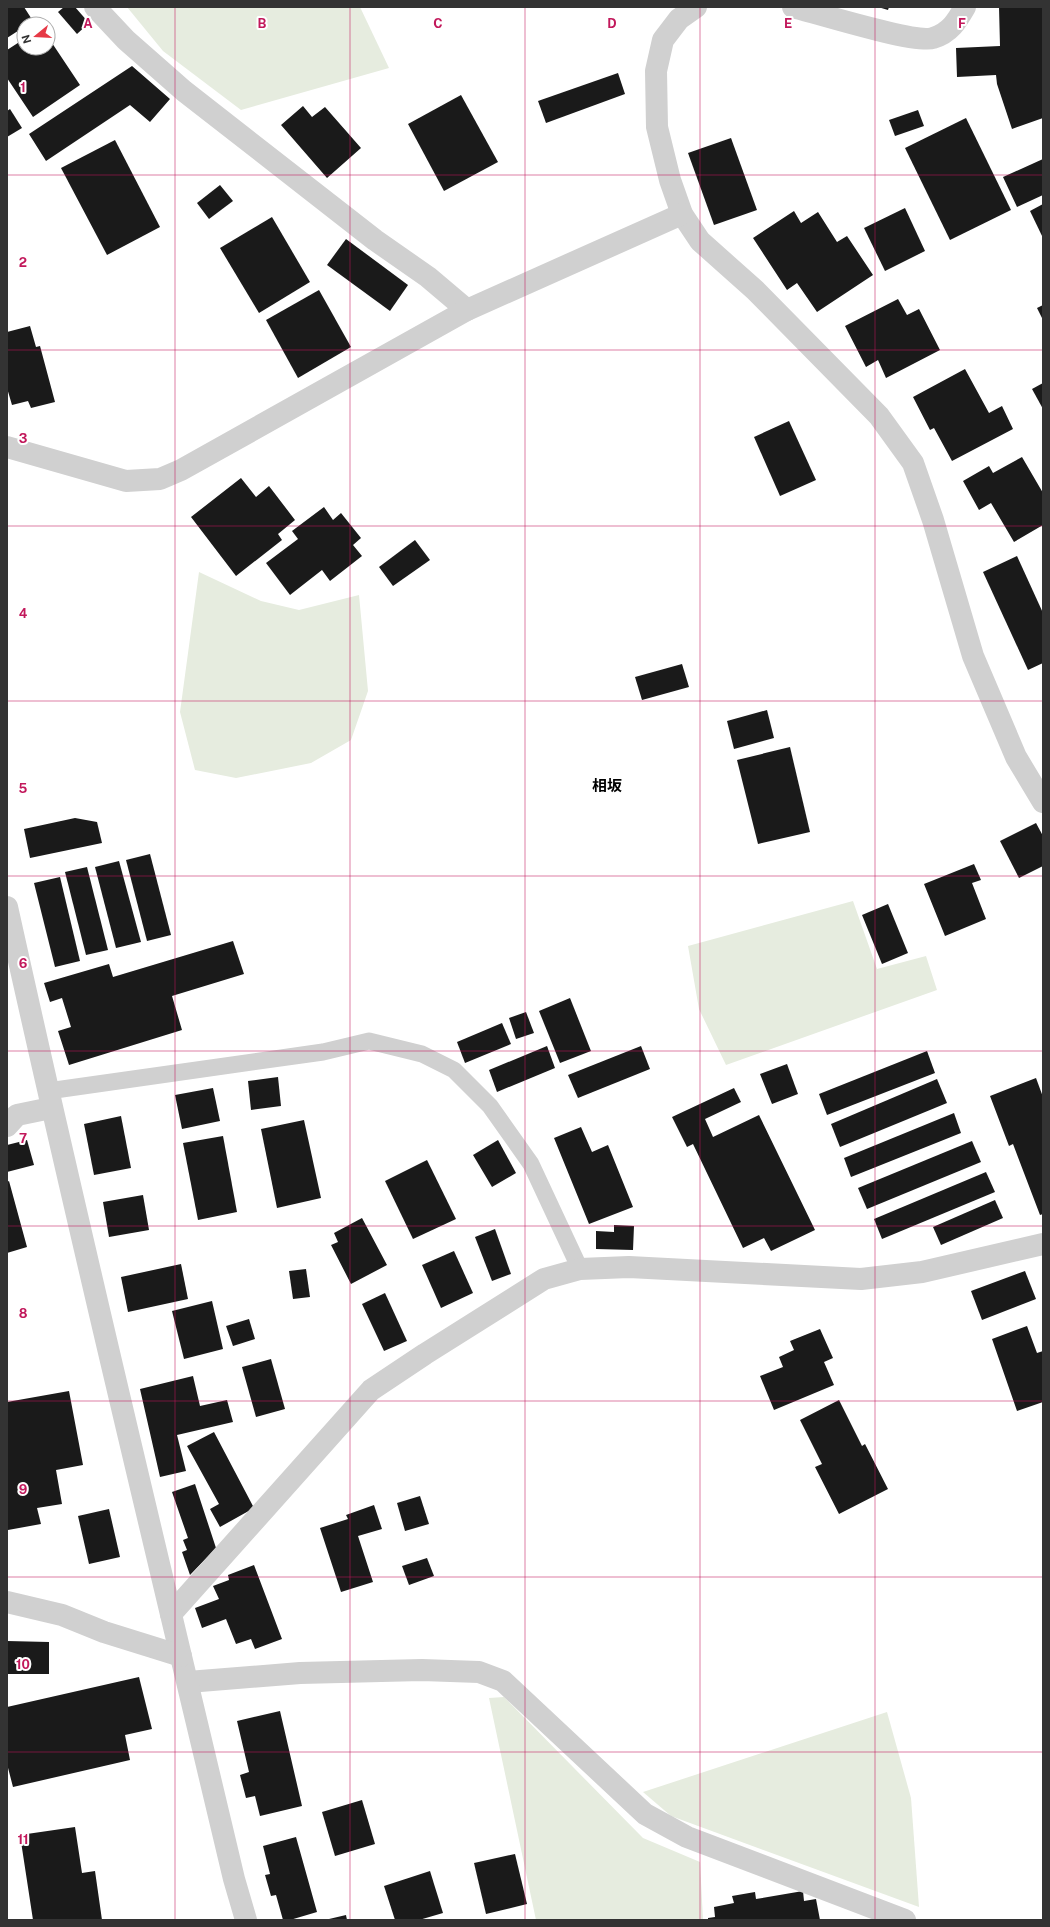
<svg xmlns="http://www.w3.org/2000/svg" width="1050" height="1927" font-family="'Public Sans','Noto Sans JP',sans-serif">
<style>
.green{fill:#e6ecdf}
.building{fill:#1a1a1a}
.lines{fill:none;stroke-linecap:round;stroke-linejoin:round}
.service{stroke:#d0d0d0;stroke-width:17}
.minor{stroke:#d0d0d0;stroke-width:22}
.tertiary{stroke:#d0d0d0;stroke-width:22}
.grid{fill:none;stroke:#c2185b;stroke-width:1;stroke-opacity:0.55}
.labels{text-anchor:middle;stroke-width:4;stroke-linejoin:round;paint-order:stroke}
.quarter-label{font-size:15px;font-weight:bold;fill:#000;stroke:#fff}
.grid-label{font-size:13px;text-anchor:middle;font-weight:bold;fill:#c2185b;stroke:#fff;stroke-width:4;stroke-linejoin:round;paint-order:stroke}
</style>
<rect width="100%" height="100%" fill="#fff"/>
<g class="green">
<polygon points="127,7 360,7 389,68 241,110 163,51"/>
<polygon points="199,572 261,601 299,610 359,595 368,691 351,740 311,763 236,778 195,770 180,712"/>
<polygon points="853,901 877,969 926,956 937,990 726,1065 699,1009 688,946"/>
<polygon points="504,1697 643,1838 700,1862 703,1920 536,1920 489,1698"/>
<polygon points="887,1712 911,1798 919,1907 671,1816 643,1792"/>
</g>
<g class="building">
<polygon points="7,7 24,7 33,21 24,24 24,27 7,38"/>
<polygon points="64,7 75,7 89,23 77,34 58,12"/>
<polygon points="878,7 889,7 888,10"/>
<polygon points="999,7 1043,7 1043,118 1012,129 997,84 996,75 957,77 956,48 1000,46"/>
<polygon points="48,37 80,85 33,117 7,78 7,50 24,39 24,48 48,48"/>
<polygon points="132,66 170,99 150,122 130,105 46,161 29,134"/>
<polygon points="618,73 625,94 546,123 538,101"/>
<polygon points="461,95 498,162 444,191 408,124"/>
<polygon points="303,106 312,117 325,107 361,148 327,178 281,125"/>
<polygon points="10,109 22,128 7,137 7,111"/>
<polygon points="918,110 924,126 895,136 889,120"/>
<polygon points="966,118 1011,210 950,240 905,148"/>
<polygon points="731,138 757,210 714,225 688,153"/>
<polygon points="115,140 160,227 107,255 61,168"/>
<polygon points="1043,159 1043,195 1017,207 1003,177"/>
<polygon points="220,185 233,201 209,219 197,203"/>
<polygon points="1043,204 1043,238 1030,211"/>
<polygon points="905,208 925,251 885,271 864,228"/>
<polygon points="794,211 801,223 818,212 837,242 847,236 873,275 817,312 797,283 787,290 753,238"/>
<polygon points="272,217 310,282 259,313 220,248"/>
<polygon points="346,239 408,285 390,311 327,265"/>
<polygon points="319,290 351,347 298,378 266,320"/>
<polygon points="898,299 907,315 919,309 940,350 886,378 878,360 866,367 845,326"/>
<polygon points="1043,305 1043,320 1037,308"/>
<polygon points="30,326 36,347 40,346 55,402 31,408 28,401 12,405 7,388 7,332"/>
<polygon points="965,369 989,413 1002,406 1013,429 952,461 934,428 930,430 913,397"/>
<polygon points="1043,383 1043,409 1032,389"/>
<polygon points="789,421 816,480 780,496 754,437"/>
<polygon points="1022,457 1043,493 1043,525 1014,542 991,503 979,510 963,481 989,466 993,473"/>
<polygon points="241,478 256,497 269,486 295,520 278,534 282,540 236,576 191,517"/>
<polygon points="324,507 333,520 341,513 361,538 353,545 362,556 330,581 322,570 290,595 266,563 298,539 292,531"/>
<polygon points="415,540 430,560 393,586 379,567"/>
<polygon points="1017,556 1043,613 1043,663 1028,670 983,572"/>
<polygon points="682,664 689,687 642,700 635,677"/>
<polygon points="767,710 774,738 734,749 727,721"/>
<polygon points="790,747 810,832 758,844 737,760"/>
<polygon points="75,818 97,822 102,843 30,858 24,829"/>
<polygon points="1036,823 1043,836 1043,866 1019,878 1000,841"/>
<polygon points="150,854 171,935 147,941 126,860"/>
<polygon points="119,861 141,942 116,948 95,867"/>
<polygon points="974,864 981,880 972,883 986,919 945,936 924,884"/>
<polygon points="87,867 108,950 86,955 65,872"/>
<polygon points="60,877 80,961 55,967 34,883"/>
<polygon points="888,904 908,953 882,964 862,915"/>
<polygon points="233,941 244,974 172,996 182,1030 69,1065 58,1031 71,1027 62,998 50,1002 44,983 109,964 113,977"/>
<polygon points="570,998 591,1051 560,1063 539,1011"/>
<polygon points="526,1012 534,1033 516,1039 509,1018"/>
<polygon points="502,1023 511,1044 465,1063 457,1042"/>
<polygon points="547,1046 555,1068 497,1092 489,1070"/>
<polygon points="641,1046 650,1069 578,1098 568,1075"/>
<polygon points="927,1051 935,1073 827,1115 819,1094"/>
<polygon points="787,1064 798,1094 772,1104 760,1074"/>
<polygon points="278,1077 281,1106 251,1110 248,1081"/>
<polygon points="1036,1078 1043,1097 1043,1214 1040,1215 1013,1144 1009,1146 990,1096"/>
<polygon points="937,1079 947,1103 840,1147 831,1124"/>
<polygon points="213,1088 220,1121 182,1129 175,1095"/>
<polygon points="734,1088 741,1102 705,1119 713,1137 759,1115 815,1230 771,1251 764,1238 743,1248 693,1144 687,1147 672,1117"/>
<polygon points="954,1113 961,1133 851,1177 844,1158"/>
<polygon points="121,1116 131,1168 94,1175 84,1124"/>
<polygon points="304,1120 321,1198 277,1208 261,1129"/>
<polygon points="581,1127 592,1152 608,1145 633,1207 589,1224 554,1138"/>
<polygon points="223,1136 237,1212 198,1220 183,1143"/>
<polygon points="27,1140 34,1165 7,1172 7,1145"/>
<polygon points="498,1140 516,1173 492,1187 473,1155"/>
<polygon points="972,1141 981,1162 867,1209 858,1188"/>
<polygon points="427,1160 456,1219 413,1239 385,1181"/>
<polygon points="986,1172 995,1192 882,1239 874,1219"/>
<polygon points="9,1181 27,1247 7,1253 7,1182"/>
<polygon points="143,1195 149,1230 109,1237 103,1202"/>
<polygon points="995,1200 1003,1218 941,1245 933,1227"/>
<polygon points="362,1218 387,1265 351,1284 331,1245 338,1242 334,1233"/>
<polygon points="614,1225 634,1226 633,1250 596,1249 596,1231 614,1232"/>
<polygon points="495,1229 511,1274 492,1281 475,1237"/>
<polygon points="454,1251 473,1293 441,1308 422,1265"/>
<polygon points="181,1264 188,1299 128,1312 121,1277"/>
<polygon points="306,1269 310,1297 293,1299 289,1271"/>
<polygon points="1025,1271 1036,1299 982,1320 971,1291"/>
<polygon points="385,1293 407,1341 384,1351 362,1304"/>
<polygon points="212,1301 223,1349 184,1359 172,1311"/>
<polygon points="249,1319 255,1339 233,1346 226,1326"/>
<polygon points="1027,1326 1037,1353 1043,1351 1043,1402 1017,1411 992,1339"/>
<polygon points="820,1329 833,1358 824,1362 834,1385 774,1410 760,1376 783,1367 779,1357 794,1350 790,1341"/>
<polygon points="271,1359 285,1409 256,1417 242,1367"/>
<polygon points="193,1376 200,1406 227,1400 233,1422 177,1435 186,1471 160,1477 140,1389"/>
<polygon points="69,1391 83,1465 56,1470 62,1504 37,1508 41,1524 8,1530 7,1402"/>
<polygon points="839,1400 862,1446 865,1444 888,1489 839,1514 815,1467 822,1464 800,1420"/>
<polygon points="214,1432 254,1508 220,1527 210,1509 219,1504 187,1446"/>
<polygon points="195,1484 216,1548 190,1575 182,1552 187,1550 183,1540 188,1538 172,1492"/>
<polygon points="420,1496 429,1524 405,1531 397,1503"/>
<polygon points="374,1505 382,1529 358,1536 373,1582 341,1592 320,1528 348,1519 346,1515"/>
<polygon points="109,1509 120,1557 89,1564 78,1516"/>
<polygon points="427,1558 434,1576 409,1585 402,1566"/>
<polygon points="254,1565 282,1639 255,1649 251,1639 236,1644 226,1619 202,1628 195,1608 219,1599 213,1586 229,1580 228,1575"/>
<polygon points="7,1641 49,1642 49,1674 7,1674"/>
<polygon points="139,1677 152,1729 125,1735 130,1760 13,1787 7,1764 7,1707"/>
<polygon points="280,1711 302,1806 260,1816 255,1796 246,1798 240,1775 249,1772 237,1721"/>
<polygon points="362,1800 375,1844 335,1856 322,1812"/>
<polygon points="75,1827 82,1873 95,1871 102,1920 33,1920 20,1835"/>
<polygon points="296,1837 317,1912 290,1920 283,1920 276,1895 271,1896 265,1875 270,1874 263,1846"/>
<polygon points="515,1854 527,1904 486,1914 474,1863"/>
<polygon points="430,1871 443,1913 419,1920 395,1920 384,1886"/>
<polygon points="803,1891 804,1901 816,1899 820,1920 708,1920 708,1918 715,1917 714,1907 734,1903 732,1896 755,1892 756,1899"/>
<polygon points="346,1915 347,1920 329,1920 329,1919"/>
</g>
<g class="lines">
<polyline class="service" points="48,1091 323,1052 369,1041 422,1054 454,1070 490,1106 531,1164 580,1269"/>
<g class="minor">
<polyline points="95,7 126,40 184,91 375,240 428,277 467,310"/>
<polyline points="696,7 679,19 663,40 656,71 657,127 670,180 682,214 700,241 755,290 879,416 913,463 933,520 973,656 1016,757 1043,802"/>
<path d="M 793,7 C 817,13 916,44 933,38 C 950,33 957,21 965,7"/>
<polyline points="7,447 126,481 160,479 181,470 467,310 682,214"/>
<polyline points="7,1126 17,1115 51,1108"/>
<polyline points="171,1614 371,1390 425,1354 544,1279 580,1269 629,1267 861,1279 922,1272 1043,1244"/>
<polyline points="188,1682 300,1673 422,1670 479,1672 503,1681 645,1814 687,1837 905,1920"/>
</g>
<g class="tertiary">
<path d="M 7,907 C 79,1232 157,1555 234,1879 L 246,1920"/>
<polyline points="7,1602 62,1615 104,1632 181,1656"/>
</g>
</g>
<path class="grid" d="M 175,7 L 175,1920M 350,7 L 350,1920M 525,7 L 525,1920M 700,7 L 700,1920M 875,7 L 875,1920M 7,175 L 1043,175M 7,350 L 1043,350M 7,526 L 1043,526M 7,701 L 1043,701M 7,876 L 1043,876M 7,1051 L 1043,1051M 7,1226 L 1043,1226M 7,1401 L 1043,1401M 7,1577 L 1043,1577M 7,1752 L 1043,1752"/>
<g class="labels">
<g class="quarter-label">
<text x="607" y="791">相坂</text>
</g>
</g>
<g class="grid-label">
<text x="88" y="28">A</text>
<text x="262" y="28">B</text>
<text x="438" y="28">C</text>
<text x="612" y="28">D</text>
<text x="788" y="28">E</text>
<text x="962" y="28">F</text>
<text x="23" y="92">1</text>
<text x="23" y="267">2</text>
<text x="23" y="443">3</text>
<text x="23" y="618">4</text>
<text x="23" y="793">5</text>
<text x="23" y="968">6</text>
<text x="23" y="1143">7</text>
<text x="23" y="1318">8</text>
<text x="23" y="1494">9</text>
<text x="23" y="1669">10</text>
<text x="23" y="1844">11</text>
</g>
<rect width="1050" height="1927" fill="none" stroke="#333333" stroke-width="16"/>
<g transform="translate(36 36) rotate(252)"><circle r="19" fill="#ffffff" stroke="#adadad"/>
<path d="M0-3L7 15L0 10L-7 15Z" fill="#e63946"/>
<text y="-6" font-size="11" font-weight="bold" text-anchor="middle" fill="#333333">N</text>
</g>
</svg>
